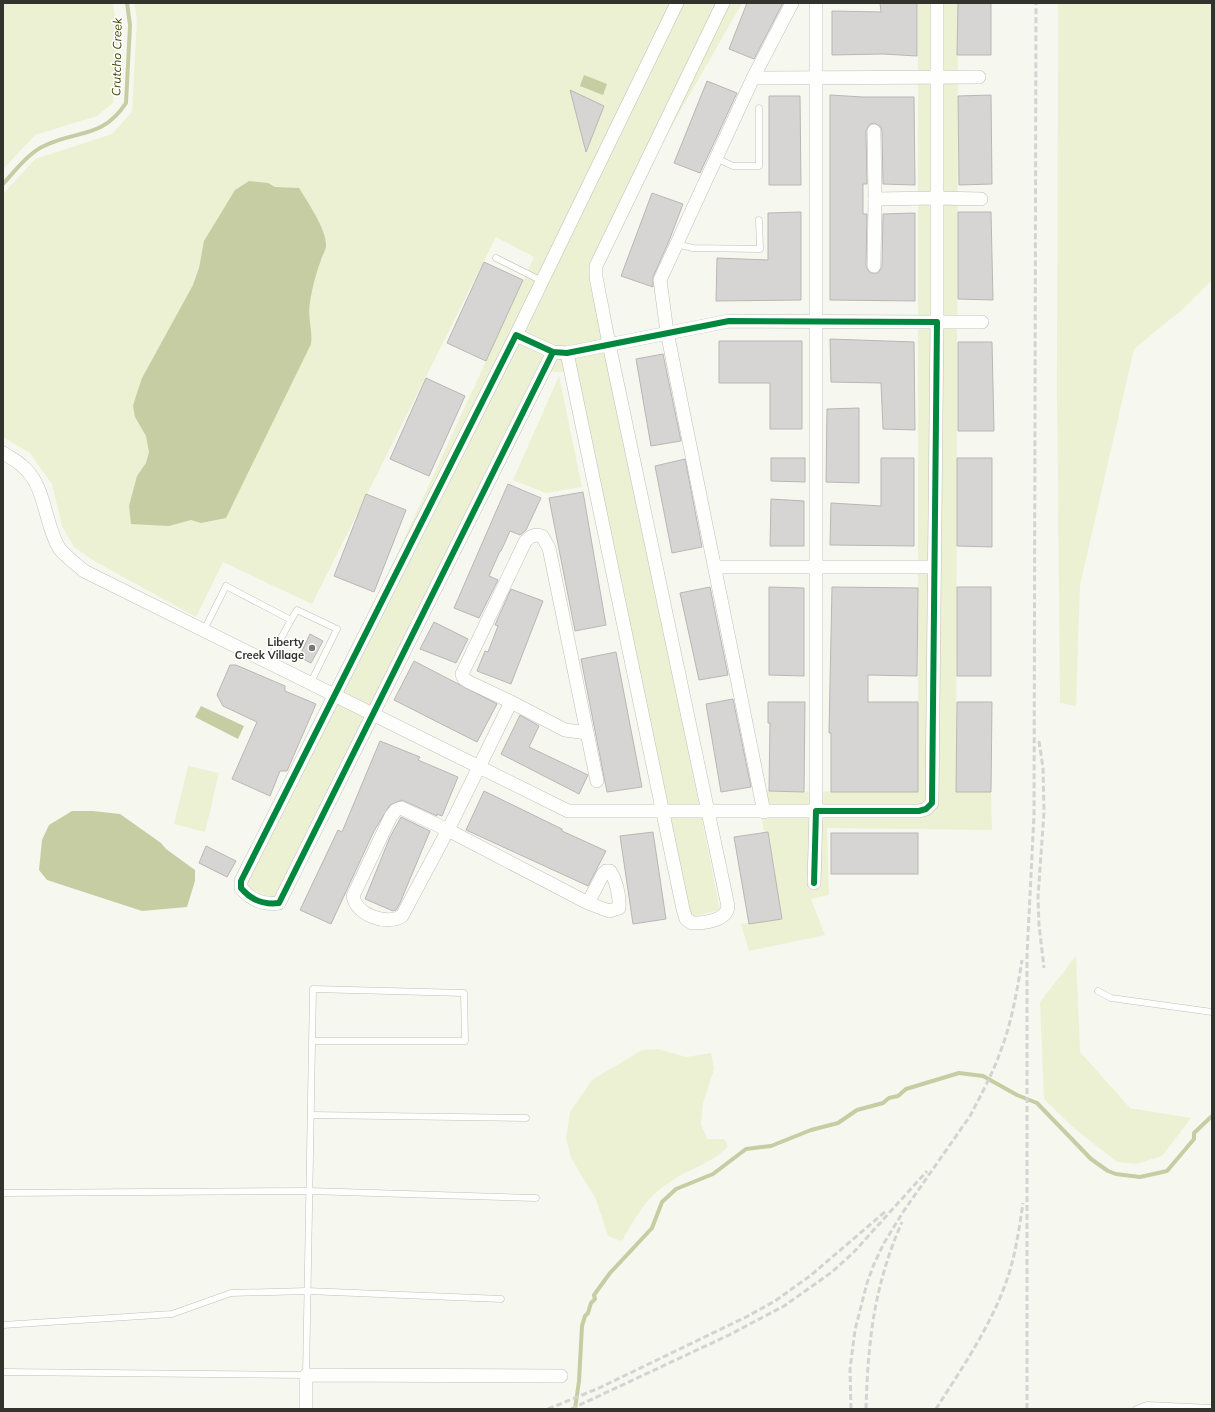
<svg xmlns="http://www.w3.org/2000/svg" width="1215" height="1412" font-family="Mulish,sans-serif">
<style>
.green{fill:#ebf1d2}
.water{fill:#c6cda3}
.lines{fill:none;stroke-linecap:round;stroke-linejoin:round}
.stream{stroke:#c6cda3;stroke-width:4}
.building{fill:#d7d5d3;stroke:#b9b7b5}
.service-casing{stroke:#bfc0ba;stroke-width:7}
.minor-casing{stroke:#bfc0ba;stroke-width:14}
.service{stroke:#fefefd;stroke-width:6}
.minor{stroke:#fefefd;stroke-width:13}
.rail{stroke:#d3d4d1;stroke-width:3;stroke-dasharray:6 3;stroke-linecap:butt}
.cycleway-casing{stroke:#fff;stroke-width:8}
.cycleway{stroke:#00873e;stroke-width:6}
.poi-dot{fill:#777871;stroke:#fff;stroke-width:1.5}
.labels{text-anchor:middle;stroke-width:3;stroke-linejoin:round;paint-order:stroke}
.poi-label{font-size:11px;font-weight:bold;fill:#32332d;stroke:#fff;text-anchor:end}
.water-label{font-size:12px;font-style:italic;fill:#3e4400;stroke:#fff}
</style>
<rect width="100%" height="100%" fill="#f6f8ef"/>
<g class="green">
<polygon points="3,3 113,3 118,37 113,103 97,116 35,135 3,169"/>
<polygon points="134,3 742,3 592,266 720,910 690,917 574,373 539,371 277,900 244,886 534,257 496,237 312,604 223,562 196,617 96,562 74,547 62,526 52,484 30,453 3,437 3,194 35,159 112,134 132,112 137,19"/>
<polygon points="918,3 958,3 956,791 991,792 992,830 827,828 829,895 811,899 825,935 749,951 741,924 782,919 755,786 769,791 918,792"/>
<polygon points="1058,3 1212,3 1212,280 1184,308 1134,349 1080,585 1076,706 1060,703 1057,393"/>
<polygon points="559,376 582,487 546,493 513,480"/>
<polygon points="188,766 219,773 205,832 174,824"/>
<polygon points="1076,956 1080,1052 1130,1108 1191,1118 1162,1156 1136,1164 1117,1162 1074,1128 1044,1099 1040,1002"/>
<path d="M 658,1049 L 686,1057 L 711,1053 L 714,1069 L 703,1103 L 701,1124 L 707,1139 L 724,1139 L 728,1146 C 713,1163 691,1168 673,1180 C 646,1196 637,1215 622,1241 L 608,1236 L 596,1199 L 571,1158 L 566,1138 L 570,1112 L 592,1080 L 642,1050 Z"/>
</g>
<g class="water">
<polygon points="584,75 607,84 603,95 580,86"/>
<path d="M 249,181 L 268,183 L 275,187 L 299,188 C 307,201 327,230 326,246 C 326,250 322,256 321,260 C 316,273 312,289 310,302 C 307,317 313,330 311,344 L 226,518 L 201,523 L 191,520 L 169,526 L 131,524 L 129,506 L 137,476 L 146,463 L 149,452 L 146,436 L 135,417 L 133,406 L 136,396 L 142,378 L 193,285 L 199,268 L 204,241 L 235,190 Z"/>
<polygon points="201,706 244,726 238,739 195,717"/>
<polygon points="72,811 93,811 120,814 161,843 166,849 195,870 195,881 187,907 142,911 47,880 39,870 42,840 49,825"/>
</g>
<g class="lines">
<g class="stream">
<path d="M 3,184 C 15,171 29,152 46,145 C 79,130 103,138 126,103 L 130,25 L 127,3"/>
<polyline points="575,1409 579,1381 582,1326 585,1316 588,1313 591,1303 595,1299 594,1295 610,1273 652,1228 662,1202 676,1189 713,1174 746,1149 771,1146 811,1130 838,1123 857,1110 883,1103 889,1098 898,1096 906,1089 959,1073 983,1076 1017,1095 1037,1103 1091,1159 1108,1171 1116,1174 1140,1177 1167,1171 1194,1139 1194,1133 1212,1116"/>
</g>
</g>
<g class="building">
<polygon points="747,3 783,3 754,59 729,49"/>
<polygon points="880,3 917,3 917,56 883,54 832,55 832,11 881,12"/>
<polygon points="958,3 991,3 991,55 957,55"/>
<polygon points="707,81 737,93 700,173 674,163"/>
<polygon points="570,90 604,106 586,152"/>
<polygon points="830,95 863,97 914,97 915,185 883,184 882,131 881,127 874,123 870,124 866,131 867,184 863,184 863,214 867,214 866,266 870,273 878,273 882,267 883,214 915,213 915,301 830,300"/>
<polygon points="991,95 992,184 959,185 958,96"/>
<polygon points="769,96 800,96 801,185 769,185"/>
<polygon points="652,193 683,204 669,241 653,277 653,287 621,276"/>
<polygon points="801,212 801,300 716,301 717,258 768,260 768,213"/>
<polygon points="958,212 991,212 993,300 958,299"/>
<polygon points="484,262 523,280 486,361 447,343"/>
<polygon points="830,339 914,342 915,430 883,429 881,383 831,382"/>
<polygon points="719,341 802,341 802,429 770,429 770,383 719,383"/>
<polygon points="958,342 992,342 994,431 958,431"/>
<polygon points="663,354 681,441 651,446 636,359"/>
<polygon points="426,378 465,396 429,476 390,459"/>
<polygon points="859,408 859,483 826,482 827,409"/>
<polygon points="771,458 805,458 805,482 771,481"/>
<polygon points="881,458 914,458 914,546 830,545 831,503 881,506"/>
<polygon points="957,458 992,458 992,547 957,546"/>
<polygon points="685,459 702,547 672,553 655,466"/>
<polygon points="508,484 541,498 526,530 520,535 510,531 501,551 500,551 489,576 498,580 479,618 454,608"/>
<polygon points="583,492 606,625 575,631 549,498"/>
<polygon points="366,494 406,510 374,592 334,576"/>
<polygon points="771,499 804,501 804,546 770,546"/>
<polygon points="710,587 728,675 699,680 680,593"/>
<polygon points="769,587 804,588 804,676 769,675"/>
<polygon points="832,587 918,588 917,676 868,675 868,702 918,702 918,792 831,792 831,733 829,733"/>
<rect x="957" y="587" width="34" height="89"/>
<polygon points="511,589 543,601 511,684 477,671 485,651 488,652 498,626 495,625"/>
<polygon points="434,622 468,639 456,663 420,649"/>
<polygon points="310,634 323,641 311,663 299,657"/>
<polygon points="616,652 642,787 607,792 581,659"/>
<polygon points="414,661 497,704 477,742 394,700"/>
<polygon points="230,665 236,665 285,686 285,691 316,704 287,771 280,771 270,796 232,779 257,722 223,706 217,695"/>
<polygon points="733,699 751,787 721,792 706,704"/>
<polygon points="768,702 805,702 804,792 769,791 770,723 768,723"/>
<polygon points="957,702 992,702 991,792 956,792"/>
<polygon points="520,715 539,726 529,747 588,775 579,794 501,754"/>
<polygon points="380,741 420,757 418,760 458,777 442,816 437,814 437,816 402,800 390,805 374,831 331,924 300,910 338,830 342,832"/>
<polygon points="484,791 562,829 562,831 606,851 588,886 466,830"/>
<polygon points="401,817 430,831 400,903 396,910 393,911 365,899 390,837"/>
<polygon points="653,832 666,919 633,924 620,836"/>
<polygon points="768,832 782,919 749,924 734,837"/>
<rect x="831" y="833" width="87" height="41"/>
<polygon points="206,846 236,861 227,877 199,863"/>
</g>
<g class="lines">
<defs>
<g id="service">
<polyline points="716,158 733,166 759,166 759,108"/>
<polyline points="676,244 693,248 760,249 759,220"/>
<polyline points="496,258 542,281"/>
<polyline points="204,630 226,586 291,620 297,610 337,629 310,684"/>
<polyline points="268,662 291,620"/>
<polyline points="1098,991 1111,998 1212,1012"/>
<polyline points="311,1115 526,1118"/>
<polyline points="3,1193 309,1191 536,1198"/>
<polyline points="3,1325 172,1314 231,1293 307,1291 501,1299"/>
<polyline points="3,1372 306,1375 313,989 464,993 465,1041 312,1041"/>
<polyline points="1136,1409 1147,1405 1212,1408"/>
</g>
<g id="minor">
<polyline points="792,3 753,78 979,77"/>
<polyline points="937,3 937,322 982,322"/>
<polyline points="753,78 660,280 667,332 764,812"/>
<polyline points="874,131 875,199 937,198 981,199"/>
<polyline points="874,266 875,199"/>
<polyline points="516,335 677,3"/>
<path d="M 553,352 L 279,903 C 264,905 251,900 241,888 L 241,881 L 516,335 L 553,352 L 567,353 L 729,321 L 937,322 L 932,803 L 926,809 L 919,811 L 816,811 L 814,883"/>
<path d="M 567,353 L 683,909 L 686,919 L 692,923 C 704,923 727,921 728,906 L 609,344 L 596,277 L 596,266 L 723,3"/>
<path d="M 3,453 C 9,457 16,460 21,465 C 46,484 44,523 59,548 C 65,556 76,564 84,571 L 568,811 L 816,811 L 816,3"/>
<polyline points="715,567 935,567"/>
<polyline points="511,702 565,730 587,733"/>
<path d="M 401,808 L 448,830 L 402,916 C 387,926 356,915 353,896 L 391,816 L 396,810 Z"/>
<path d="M 588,903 L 603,874 L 606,871 L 610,871 C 616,880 620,896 619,908 L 609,911 L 588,903 L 448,830 L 511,702 L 469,682 L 464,679 L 462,674 L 525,542 C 530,536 534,534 542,536 L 549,548 L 597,781"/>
<polyline points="306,1409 306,1375 561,1376"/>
</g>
</defs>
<use href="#service" class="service-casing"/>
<use href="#minor" class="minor-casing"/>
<use href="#service" class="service"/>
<use href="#minor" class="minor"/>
<g class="rail">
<polyline points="1039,741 1043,768 1044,812 1038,897 1039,925 1044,968"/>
<polyline points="548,1409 599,1388 746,1317 775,1301 810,1276 886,1211"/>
<polyline points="571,1409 729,1335 784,1306 832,1272 853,1253 927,1171"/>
<path d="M 851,1409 L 850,1369 L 855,1330 L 867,1283 L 874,1264 L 884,1243 L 903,1212 L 970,1116 C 981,1095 993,1073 1001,1050 C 1012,1021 1017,991 1022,960"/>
<path d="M 866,1409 C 868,1340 874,1286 902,1222"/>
<path d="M 936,1409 C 965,1363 998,1316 1012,1263 C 1017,1244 1020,1223 1023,1203"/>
<polyline points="1027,1409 1027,955 1034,815 1036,3"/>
</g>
<defs>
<path id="cycleway" d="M 553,352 L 279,903 C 264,905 251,900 241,888 L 241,881 L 516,335 L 553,352 L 567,353 L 729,321 L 937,322 L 932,803 L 926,809 L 919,811 L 816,811 L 814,883"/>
</defs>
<use href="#cycleway" class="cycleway-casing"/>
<use href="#cycleway" class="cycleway"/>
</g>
<circle class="poi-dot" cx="312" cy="648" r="4"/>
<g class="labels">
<g class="poi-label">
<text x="304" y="646">Liberty<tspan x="304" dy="13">Creek Village</tspan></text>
</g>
<g class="water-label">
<text transform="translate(117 57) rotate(-89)" y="4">Crutcho Creek</text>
</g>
</g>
<rect width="1215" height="1412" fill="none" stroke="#32332d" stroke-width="8"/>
</svg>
